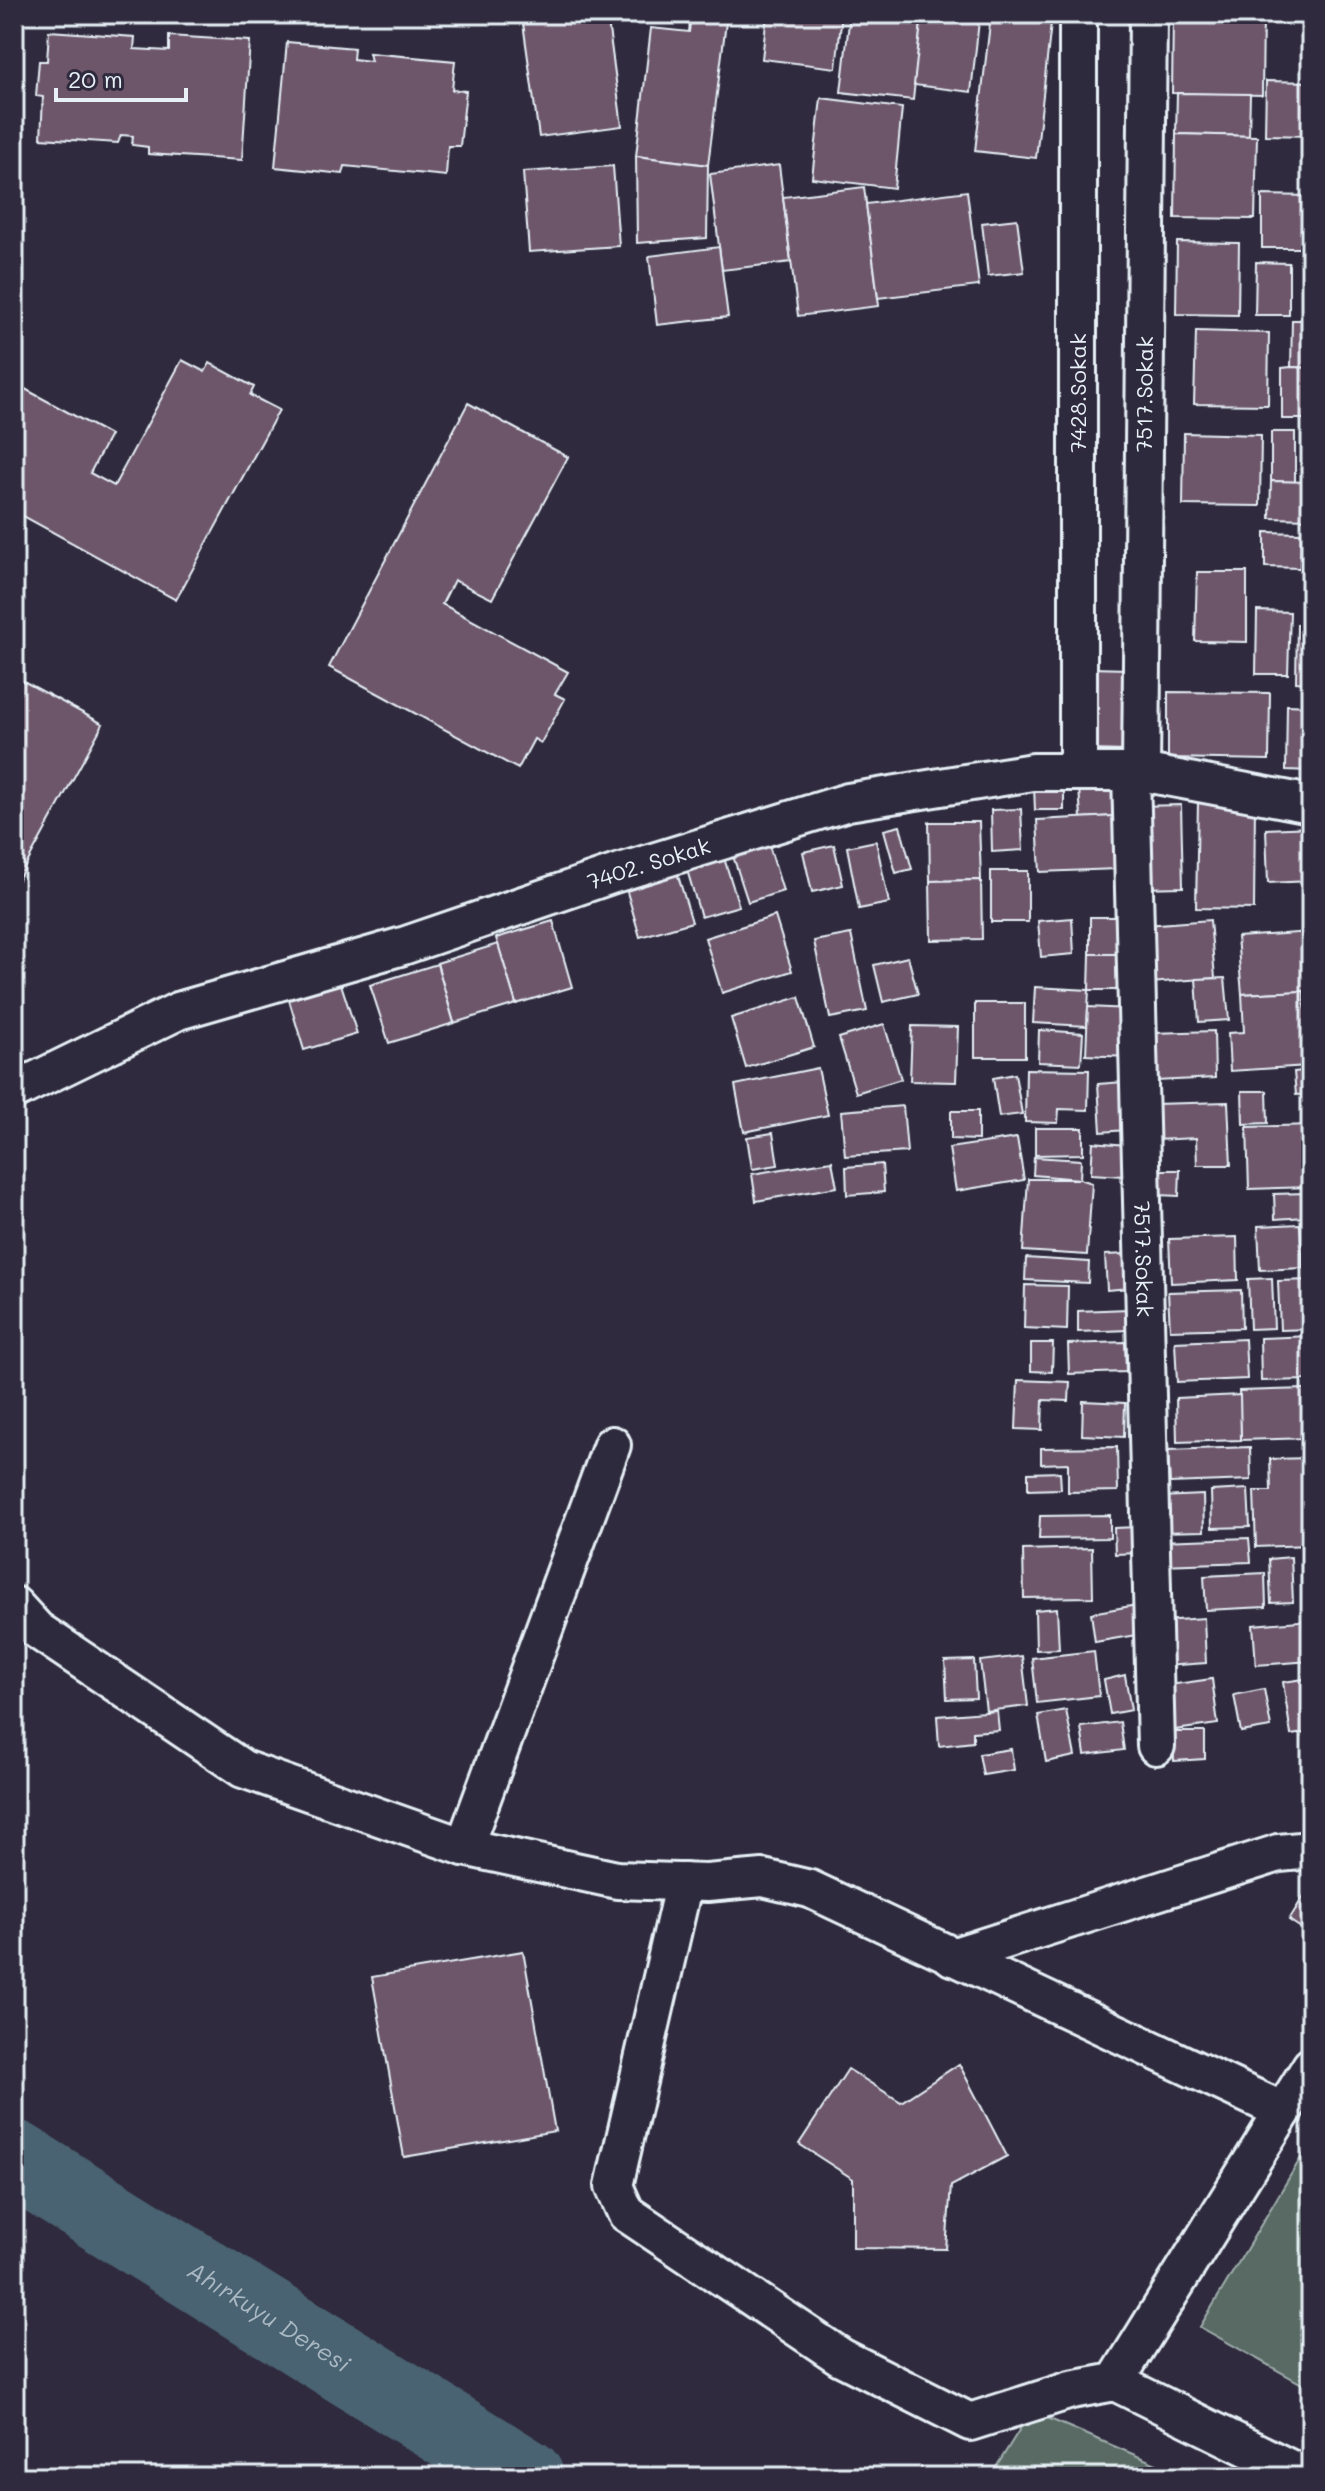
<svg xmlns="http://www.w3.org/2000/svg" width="1325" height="2491" font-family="Mali,sans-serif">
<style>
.green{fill:#596b63;stroke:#a0aeae;stroke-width:2}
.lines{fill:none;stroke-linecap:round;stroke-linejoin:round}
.river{stroke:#4a6372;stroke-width:78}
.building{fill:#6d566a;stroke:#e8f1f8;stroke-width:2}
.street-casing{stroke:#e8f1f8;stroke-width:42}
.street{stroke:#2f2a3d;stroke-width:36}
.labels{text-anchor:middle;stroke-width:8;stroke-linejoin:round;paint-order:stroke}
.street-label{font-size:22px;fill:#e8f1f8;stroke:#2f2a3d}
.water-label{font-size:24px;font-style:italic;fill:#a9b8c2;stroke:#2f2a3d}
</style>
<rect width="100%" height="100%" fill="#2f2a3d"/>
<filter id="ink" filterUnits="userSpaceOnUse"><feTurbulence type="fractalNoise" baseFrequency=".0125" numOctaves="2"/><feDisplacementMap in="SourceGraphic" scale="16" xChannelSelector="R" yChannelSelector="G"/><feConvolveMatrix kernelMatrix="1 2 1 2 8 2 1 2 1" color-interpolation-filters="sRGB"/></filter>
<g filter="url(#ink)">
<g class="green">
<polygon points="1311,2141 1311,2389 1200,2327"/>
<polygon points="1031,2411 1187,2477 990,2477"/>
</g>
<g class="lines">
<path class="river" id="s1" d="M 14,2159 L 525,2477"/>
</g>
<g class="building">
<polygon points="588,14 607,14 622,126 539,137 523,23"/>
<polygon points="691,14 727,14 708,165 636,156 651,28 689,32"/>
<polygon points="767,14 842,14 836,68 762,59"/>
<polygon points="850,14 922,14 913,100 841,92"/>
<polygon points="922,14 979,21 971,92 914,85"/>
<polygon points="1173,14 1263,14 1262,95 1172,93"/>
<polygon points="991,15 1051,23 1036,158 975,151"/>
<polygon points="49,31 135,37 134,49 169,51 169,36 250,41 242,160 148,154 148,147 132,145 133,136 121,135 118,143 41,138 43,97 36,96 39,61 47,61"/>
<polygon points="287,42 354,48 353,59 371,61 369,53 455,61 452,90 466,91 460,146 448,146 446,176 345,166 343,174 275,167"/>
<polygon points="1266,81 1311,82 1311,136 1265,135"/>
<polygon points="1177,93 1250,94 1249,136 1176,134"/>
<polygon points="821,98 902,108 894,188 812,178"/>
<polygon points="1176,134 1257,136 1255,219 1175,218"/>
<polygon points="636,156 708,165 707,238 637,243"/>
<polygon points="779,165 791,262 722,270 710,174"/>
<polygon points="613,166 619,246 529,252 523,172"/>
<polygon points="864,187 879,306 798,316 783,197"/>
<polygon points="967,191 979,286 878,298 866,204"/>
<polygon points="1262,195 1311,196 1311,248 1262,248"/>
<polygon points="1017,219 1024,272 988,276 982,223"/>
<polygon points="1177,242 1239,243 1238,315 1176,314"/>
<polygon points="719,247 728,317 657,325 649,256"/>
<polygon points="1256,262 1289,263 1289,315 1255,315"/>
<polygon points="1292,320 1311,320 1311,368 1291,367"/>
<polygon points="1196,331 1269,333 1268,405 1194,404"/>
<polygon points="182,360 205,372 210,363 254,387 250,395 279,410 176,600 14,511 14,383 110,435 90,473 114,486"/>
<polygon points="1291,367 1311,368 1311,419 1282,419 1282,368"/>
<polygon points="468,403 568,457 492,599 454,580 442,604 568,672 555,694 565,699 541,743 534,739 518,769 329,667"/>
<rect x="1305" y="425" width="6" height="48"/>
<polygon points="1271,432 1295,432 1295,482 1271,481"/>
<polygon points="1184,433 1261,435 1260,506 1183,505"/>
<polygon points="1271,481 1311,482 1311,519 1270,518"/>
<polygon points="1265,532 1301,533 1300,568 1265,567"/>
<polygon points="1304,558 1311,558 1311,611 1303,611"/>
<polygon points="1197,572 1247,572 1247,642 1195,641"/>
<polygon points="1257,611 1290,612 1288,674 1256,674"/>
<polygon points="1297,624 1311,624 1311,683 1296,682"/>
<polygon points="1091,668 1128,669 1126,751 1089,750"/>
<polygon points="14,676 103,724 14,887"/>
<polygon points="1168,692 1270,693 1269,760 1168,758"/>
<polygon points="1287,705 1311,706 1311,771 1286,770"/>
<polygon points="1113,785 1115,816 1081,818 1079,787"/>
<polygon points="1064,786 1064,810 1035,810 1034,787"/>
<polygon points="1198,801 1255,802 1254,909 1196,908"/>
<polygon points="1181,805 1183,887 1140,888 1137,806"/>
<polygon points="1021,809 1023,850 992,852 991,810"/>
<polygon points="1115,816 1117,869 1040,872 1037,820"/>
<polygon points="929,822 979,822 981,880 930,881"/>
<polygon points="900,826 912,869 896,873 884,830"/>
<polygon points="1311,827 1311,881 1268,883 1266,829"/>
<polygon points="876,841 889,903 859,909 847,847"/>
<polygon points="768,842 783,891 748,902 732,853"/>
<polygon points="834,845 843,885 812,892 803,852"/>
<polygon points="724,858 739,906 701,917 687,870"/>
<polygon points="676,869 692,922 640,937 625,885"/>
<rect x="991" y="871" width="37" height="51"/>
<polygon points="981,880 982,939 931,940 930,881"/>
<polygon points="775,916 792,971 722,993 705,938"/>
<rect x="1090" y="917" width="31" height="37"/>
<polygon points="1072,918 1074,954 1041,957 1038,921"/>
<polygon points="1210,920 1215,978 1150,983 1146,925"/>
<polygon points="553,921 572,987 516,1004 496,938"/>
<polygon points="1311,932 1311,987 1304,991 1242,994 1237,937"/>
<polygon points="851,934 867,1011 830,1018 814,941"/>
<polygon points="498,944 516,1004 454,1023 437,963"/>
<polygon points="1090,954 1121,954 1120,990 1089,990"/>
<polygon points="908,957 918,994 883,1002 874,965"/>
<polygon points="437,964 454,1023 389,1043 370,985"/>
<polygon points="1225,978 1229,1020 1199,1022 1196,979"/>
<polygon points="341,984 357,1034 304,1050 289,1000"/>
<polygon points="1035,987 1089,990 1087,1026 1033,1023"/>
<polygon points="1304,991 1308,1066 1230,1071 1228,1033 1244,1032 1242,994"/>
<polygon points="799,997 814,1047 746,1068 731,1018"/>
<rect x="975" y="1003" width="50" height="54"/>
<polygon points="1088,1007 1129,1009 1127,1057 1086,1055"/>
<polygon points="884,1024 901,1079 856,1093 839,1038"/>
<polygon points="912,1026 958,1027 956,1082 910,1081"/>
<polygon points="1039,1030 1083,1033 1081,1064 1038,1062"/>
<polygon points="1214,1031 1215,1078 1156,1081 1154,1033"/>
<polygon points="818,1068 828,1115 744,1132 735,1085"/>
<polygon points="1026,1069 1089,1070 1088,1110 1059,1109 1058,1123 1025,1122"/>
<polygon points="1311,1070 1311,1094 1296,1095 1294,1072"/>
<polygon points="1015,1074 1022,1114 999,1117 993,1078"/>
<polygon points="1123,1082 1126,1130 1101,1132 1098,1084"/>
<polygon points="1242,1091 1267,1091 1268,1123 1243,1124"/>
<polygon points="1228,1102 1231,1165 1197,1165 1196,1138 1155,1140 1153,1104"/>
<polygon points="903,1106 907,1152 845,1156 841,1111"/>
<polygon points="951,1111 978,1111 978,1140 951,1139"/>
<polygon points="1311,1125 1311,1187 1249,1189 1247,1127"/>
<polygon points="1035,1128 1083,1128 1083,1154 1035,1155"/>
<polygon points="773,1133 778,1165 752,1169 747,1137"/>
<polygon points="1017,1138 1024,1180 956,1191 949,1148"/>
<polygon points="1093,1142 1126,1145 1124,1176 1091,1174"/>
<polygon points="1034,1157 1081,1160 1080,1179 1033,1175"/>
<polygon points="832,1161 837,1187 756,1201 752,1174"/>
<polygon points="882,1164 884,1192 847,1195 846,1167"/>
<polygon points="1158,1170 1180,1170 1179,1196 1158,1195"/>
<polygon points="1028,1179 1080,1179 1092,1183 1087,1255 1023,1251"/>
<polygon points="1305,1193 1306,1217 1275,1219 1274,1194"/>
<polygon points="1300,1224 1303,1268 1260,1270 1258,1226"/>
<polygon points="1237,1237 1238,1280 1171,1283 1169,1239"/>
<polygon points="1128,1254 1130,1288 1107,1290 1105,1255"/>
<polygon points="1026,1258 1089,1262 1088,1283 1025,1280"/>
<polygon points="1272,1278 1274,1328 1250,1329 1248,1279"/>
<polygon points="1311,1280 1311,1329 1280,1330 1278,1281"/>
<polygon points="1025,1285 1068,1286 1067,1330 1024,1328"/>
<polygon points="1241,1290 1242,1328 1170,1330 1168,1292"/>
<polygon points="1128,1309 1129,1330 1078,1332 1078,1311"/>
<polygon points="1311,1336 1311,1380 1261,1381 1260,1338"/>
<polygon points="1245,1339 1247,1379 1177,1382 1175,1342"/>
<polygon points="1125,1342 1126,1372 1069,1374 1068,1344"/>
<polygon points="1031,1343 1053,1343 1052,1372 1031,1371"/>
<polygon points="1018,1380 1070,1382 1069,1401 1043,1400 1042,1430 1016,1429"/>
<polygon points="1308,1389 1310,1438 1241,1440 1239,1391"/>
<polygon points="1240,1395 1241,1440 1177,1442 1176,1398"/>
<polygon points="1083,1401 1125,1403 1124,1437 1082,1435"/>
<polygon points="1117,1447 1118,1491 1068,1492 1068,1463 1041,1464 1041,1448"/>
<polygon points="1250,1447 1251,1480 1170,1483 1168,1450"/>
<polygon points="1311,1458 1311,1545 1256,1547 1254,1491 1271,1491 1270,1459"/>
<polygon points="1060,1472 1061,1489 1028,1490 1028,1473"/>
<polygon points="1248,1489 1250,1527 1212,1528 1211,1491"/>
<polygon points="1203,1495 1204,1531 1160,1532 1159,1497"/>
<polygon points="1110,1515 1110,1538 1039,1539 1040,1516"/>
<polygon points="1137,1527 1139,1553 1115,1554 1114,1528"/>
<polygon points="1249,1538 1251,1562 1160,1565 1159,1541"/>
<polygon points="1092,1548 1093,1597 1024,1598 1023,1550"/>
<polygon points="1291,1557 1293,1602 1271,1603 1269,1559"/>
<polygon points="1265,1573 1266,1607 1206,1610 1204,1576"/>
<polygon points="1137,1605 1142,1634 1095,1642 1091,1613"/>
<polygon points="1057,1608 1059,1649 1036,1650 1035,1610"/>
<polygon points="1204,1618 1206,1663 1165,1666 1163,1621"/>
<polygon points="1311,1620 1311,1661 1256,1665 1253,1625"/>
<polygon points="1094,1651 1099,1696 1037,1703 1032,1658"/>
<polygon points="1022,1656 1028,1706 986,1711 980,1661"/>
<polygon points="974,1660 976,1698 947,1699 945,1661"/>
<polygon points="1125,1675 1131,1710 1110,1714 1104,1680"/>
<polygon points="1311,1678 1311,1732 1291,1735 1283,1682"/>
<polygon points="1212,1679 1218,1724 1175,1730 1169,1685"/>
<polygon points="1264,1689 1271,1727 1241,1732 1234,1695"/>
<polygon points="1066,1710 1075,1756 1046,1762 1038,1715"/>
<polygon points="997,1711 999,1730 973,1732 973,1742 939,1746 937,1716"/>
<polygon points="1120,1722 1124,1750 1085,1755 1081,1727"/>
<polygon points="1173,1732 1205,1732 1205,1759 1174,1761"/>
<polygon points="1011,1749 1014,1770 983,1775 979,1754"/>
<polygon points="1305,1894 1311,1898 1310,1934 1289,1920"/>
<polygon points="523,1951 555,2131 404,2157 372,1977"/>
<polygon points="959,2064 1007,2156 951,2186 946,2249 853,2248 853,2179 799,2144 848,2069 901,2102"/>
</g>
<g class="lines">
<defs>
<g id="street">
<polyline points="1078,14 1078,772"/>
<path id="s2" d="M 1141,772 L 1148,14"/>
<path id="s3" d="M 1131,773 L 1156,1746"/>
<path id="s4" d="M 14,1091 L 178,1011 L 403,946 L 614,874 L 848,802 L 1033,772 L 1141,772 L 1311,804"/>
<polyline points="14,1605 37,1630 243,1769 464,1847 617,1880 707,1883 763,1878 810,1889 1283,2111"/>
<polyline points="464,1847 612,1445"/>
<polyline points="684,1882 614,2186 626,2213 841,2357 970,2422 1071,2390 1115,2382 1307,2477"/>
<polyline points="952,1957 1279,1853 1311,1850"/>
<polyline points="1115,2382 1311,2066"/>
</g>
</defs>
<use href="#street" class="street-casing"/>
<use href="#street" class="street"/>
</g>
</g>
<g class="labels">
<g class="street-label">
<text transform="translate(1078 393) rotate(-90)" y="8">7428.Sokak</text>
<text dy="8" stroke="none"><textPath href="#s2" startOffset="378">7517.Sokak</textPath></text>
<text dy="8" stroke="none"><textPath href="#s4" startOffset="676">7402. Sokak</textPath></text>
<text dy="8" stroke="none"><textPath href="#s3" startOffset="486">7517.Sokak</textPath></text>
</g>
<g class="water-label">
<text dy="8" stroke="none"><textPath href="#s1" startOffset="300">Ahırkuyu Deresi</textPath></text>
</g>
</g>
<rect width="1325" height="2491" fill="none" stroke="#2f2a3d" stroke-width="48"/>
<rect x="24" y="24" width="1277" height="2443" fill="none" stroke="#e8f1f8" stroke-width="3" filter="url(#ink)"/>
<path d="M56 88v12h130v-12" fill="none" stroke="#e8f1f8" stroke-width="4"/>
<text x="68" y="88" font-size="24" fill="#e8f1f8" stroke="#2f2a3d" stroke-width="6" paint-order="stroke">20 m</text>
</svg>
